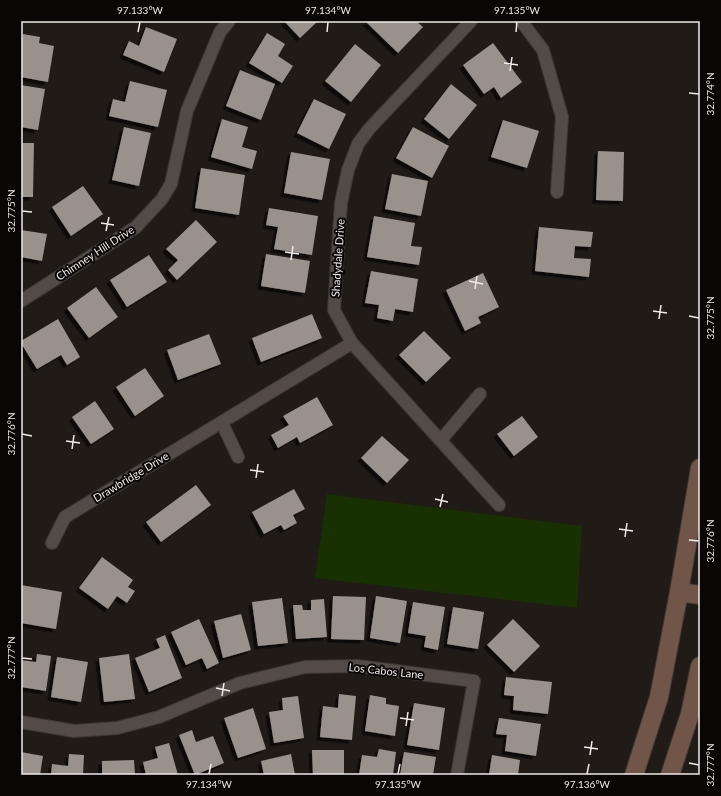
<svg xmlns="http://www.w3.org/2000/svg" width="721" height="796" font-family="Lato,sans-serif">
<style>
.green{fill:#193003}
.building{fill:#99918c;filter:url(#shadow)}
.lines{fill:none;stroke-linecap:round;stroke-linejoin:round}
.minor-casing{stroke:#3c3836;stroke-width:14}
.secondary-casing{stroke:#3c3836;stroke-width:20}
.minor{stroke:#524b47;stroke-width:12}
.secondary{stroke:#725549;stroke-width:18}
.ticks{fill:none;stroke:#efeae8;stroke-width:1.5}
.labels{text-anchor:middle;stroke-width:4;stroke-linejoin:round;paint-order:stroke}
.street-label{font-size:11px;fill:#efeae8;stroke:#090605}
.neatline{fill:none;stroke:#efeae8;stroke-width:1.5}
.ticks-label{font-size:10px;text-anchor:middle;fill:#efeae8}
</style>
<defs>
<filter id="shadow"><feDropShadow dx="-3.5" dy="3.5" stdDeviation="0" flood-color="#0009"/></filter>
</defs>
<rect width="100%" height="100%" fill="#211b17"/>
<polygon class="green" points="327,494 582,526 577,608 315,578"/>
<g class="building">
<polygon points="284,21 318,21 300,38"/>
<polygon points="365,21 416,21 423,27 398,53"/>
<polygon points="146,27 177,39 164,72 123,55 129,41 139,46"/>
<polygon points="267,33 285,44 278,56 293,66 282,83 249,63"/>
<polygon points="23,34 40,37 39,43 54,46 48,82 21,77 21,47"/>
<polygon points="493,43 522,82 501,98 494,87 484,94 463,65"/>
<polygon points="355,44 381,65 351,102 325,81"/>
<polygon points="240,70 275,84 261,120 226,106"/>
<polygon points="130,81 167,90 158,127 109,116 113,99 125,102"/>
<polygon points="451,84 477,105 449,139 424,119"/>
<polygon points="21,85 45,89 38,130 21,127"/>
<polygon points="314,99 346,114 329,149 297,133"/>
<polygon points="222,119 248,127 242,147 257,151 252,169 211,157"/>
<polygon points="503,120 539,131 527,168 491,157"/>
<polygon points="124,127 151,133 139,186 112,180"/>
<polygon points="413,127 449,146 432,178 396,158"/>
<polygon points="21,143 34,143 33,197 21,197"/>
<polygon points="598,151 624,152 623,201 596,200"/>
<polygon points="291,152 330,159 322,200 284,193"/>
<polygon points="201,168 245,175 239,215 195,208"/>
<polygon points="392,174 428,181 421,216 385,209"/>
<polygon points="83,186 103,214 71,236 52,207"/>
<polygon points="269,208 318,216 312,255 274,249 278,227 266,225"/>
<polygon points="374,216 415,223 411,246 422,247 419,265 367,257"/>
<polygon points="196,220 217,242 177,280 168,270 178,260 166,249"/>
<polygon points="539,227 593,232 591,247 575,246 574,258 591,259 589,277 535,271"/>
<polygon points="21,230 47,234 42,261 21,257"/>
<polygon points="266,254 310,261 305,293 261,286"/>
<polygon points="149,255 167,282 127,307 110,280"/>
<polygon points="371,271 418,279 413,312 395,309 393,321 377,318 379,305 365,303"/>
<polygon points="483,273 499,307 478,317 481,323 465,331 446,290"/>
<polygon points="96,287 118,317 89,338 67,308"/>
<polygon points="312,314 322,338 261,362 252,338"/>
<polygon points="58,319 80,357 67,365 61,355 37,369 21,343 21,341"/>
<polygon points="424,331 451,358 426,382 399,355"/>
<polygon points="209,334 221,364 178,380 167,350"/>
<polygon points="145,368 164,396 135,416 116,387"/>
<polygon points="317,397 333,425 300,443 297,437 278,448 271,435 289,425 283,416"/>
<polygon points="95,401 114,429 91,444 72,417"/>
<polygon points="522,416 538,437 514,456 497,434"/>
<polygon points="382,436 409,460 387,483 361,458"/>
<polygon points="196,485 211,505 161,542 146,522"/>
<polygon points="294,489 305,509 293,515 297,523 284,530 281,525 264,534 252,512"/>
<polygon points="102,557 133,580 128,587 135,591 127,603 117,596 108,609 79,588"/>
<polygon points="21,585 62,592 56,629 21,623"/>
<polygon points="333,596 366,597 364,640 331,639"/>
<polygon points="376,596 407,601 400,643 370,638"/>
<polygon points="282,598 288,643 258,646 252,602"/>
<polygon points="324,599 327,637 296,639 293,605 302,605 303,610 311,610 311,600"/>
<polygon points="413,602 445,607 438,650 424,647 426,636 408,633"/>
<polygon points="453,607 484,612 478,649 447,644"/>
<polygon points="241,614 251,650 223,658 214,621"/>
<polygon points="199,619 219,663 207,669 202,658 186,665 171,632"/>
<polygon points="513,619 540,646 514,672 487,645"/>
<polygon points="165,635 182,678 149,692 135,658 160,648 156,639"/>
<polygon points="37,654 51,656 46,691 21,687 21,660 36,662"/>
<polygon points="129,654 135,699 104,702 99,658"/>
<polygon points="57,657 88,662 81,702 51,697"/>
<polygon points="506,677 552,682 548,714 513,710 514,696 504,695"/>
<polygon points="339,694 356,696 352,740 320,737 323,706 338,708"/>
<polygon points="370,695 386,698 386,704 399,706 395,736 365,731"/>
<polygon points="298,696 304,738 274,743 269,712 283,710 282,698"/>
<polygon points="414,703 445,708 439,750 407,745"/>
<polygon points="253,708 266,749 238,758 224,718"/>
<polygon points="499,718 541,724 536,756 505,751 507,735 496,734"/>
<polygon points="192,730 196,742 213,736 224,763 195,775 179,735"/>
<polygon points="169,743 178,775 146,775 143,762 158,758 155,747"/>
<polygon points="379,749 396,752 393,775 359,775 362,755 377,757"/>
<polygon points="312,750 344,750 344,775 313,775"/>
<polygon points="21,752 43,756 40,775 21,775"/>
<polygon points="404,752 436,757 433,775 400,775"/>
<polygon points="69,754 84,755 83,775 51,775 52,764 68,766"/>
<polygon points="291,754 295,775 264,775 261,761"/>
<polygon points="492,755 520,760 518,775 489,775"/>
<polygon points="134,760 135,775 102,775 102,761"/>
</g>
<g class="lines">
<defs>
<g id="minor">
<polyline points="471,21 369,129 358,144 348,170 341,203 334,310 352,343 499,505"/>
<polyline points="521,21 543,50 562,117 557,192"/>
<polyline points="21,301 136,227 162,199 171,184 187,111 220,32 229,21"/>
<polyline points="222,423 238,457"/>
<polyline points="441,440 480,394"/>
<polyline points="52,543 65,517 352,343"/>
<polyline points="21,722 74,731 117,728 159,717 240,683 305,667 357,666 474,681 457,775"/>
</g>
<g id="secondary">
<polyline points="679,592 700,595"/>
<polyline points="634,775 659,697 679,592 700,468"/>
<polyline points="670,775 690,714 700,666"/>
</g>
</defs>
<use href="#minor" class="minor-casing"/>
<use href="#secondary" class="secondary-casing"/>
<use href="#minor" class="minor"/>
<use href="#secondary" class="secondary"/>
</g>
<path class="ticks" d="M 138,32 L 140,22M 327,32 L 328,22M 516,32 L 517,22M 504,63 L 518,65M 510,71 L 512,57M 689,93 L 699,94M 22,211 L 32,212M 101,223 L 114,225M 106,231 L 109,217M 285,252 L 299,254M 291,260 L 293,246M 469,281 L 483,284M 475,289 L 477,276M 653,311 L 667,313M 689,316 L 699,318M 659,319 L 661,305M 22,434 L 32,436M 66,441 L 80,443M 72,449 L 74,435M 250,470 L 264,472M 256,478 L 258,464M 435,499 L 448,502M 440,507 L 443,494M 619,529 L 633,531M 625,537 L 627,523M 689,540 L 699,541M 22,658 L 32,659M 216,688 L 230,691M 222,696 L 224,683M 400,718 L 414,720M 406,726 L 408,712M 584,747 L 598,749M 590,755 L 592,741M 689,763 L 699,765M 209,774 L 211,764M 398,774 L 400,764M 587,774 L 589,764"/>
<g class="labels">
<g class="street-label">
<text transform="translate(95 253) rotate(-33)" y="4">Chimney Hill Drive</text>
<text transform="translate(338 258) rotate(-86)" y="4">Shadydale Drive</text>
<text transform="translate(131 477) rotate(-31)" y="4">Drawbridge Drive</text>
<text transform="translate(386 671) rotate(6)" y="4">Los Cabos Lane</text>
</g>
</g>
<rect width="721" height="796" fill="none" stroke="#090605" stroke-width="44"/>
<rect x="22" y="22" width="677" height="752" class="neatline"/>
<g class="ticks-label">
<text x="140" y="14">97.133°W</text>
<text x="328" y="14">97.134°W</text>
<text x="517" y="14">97.135°W</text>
<text transform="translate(710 94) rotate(-90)" y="4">32.774°N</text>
<text transform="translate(11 211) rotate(-90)" y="4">32.775°N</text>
<text transform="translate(710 318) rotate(-90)" y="4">32.775°N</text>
<text transform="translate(11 434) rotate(-90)" y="4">32.776°N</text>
<text transform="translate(710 541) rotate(-90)" y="4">32.776°N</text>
<text transform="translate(11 658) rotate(-90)" y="4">32.777°N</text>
<text transform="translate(710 765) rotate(-90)" y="4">32.777°N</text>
<text x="209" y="788">97.134°W</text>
<text x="398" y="788">97.135°W</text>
<text x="587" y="788">97.136°W</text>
</g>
</svg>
